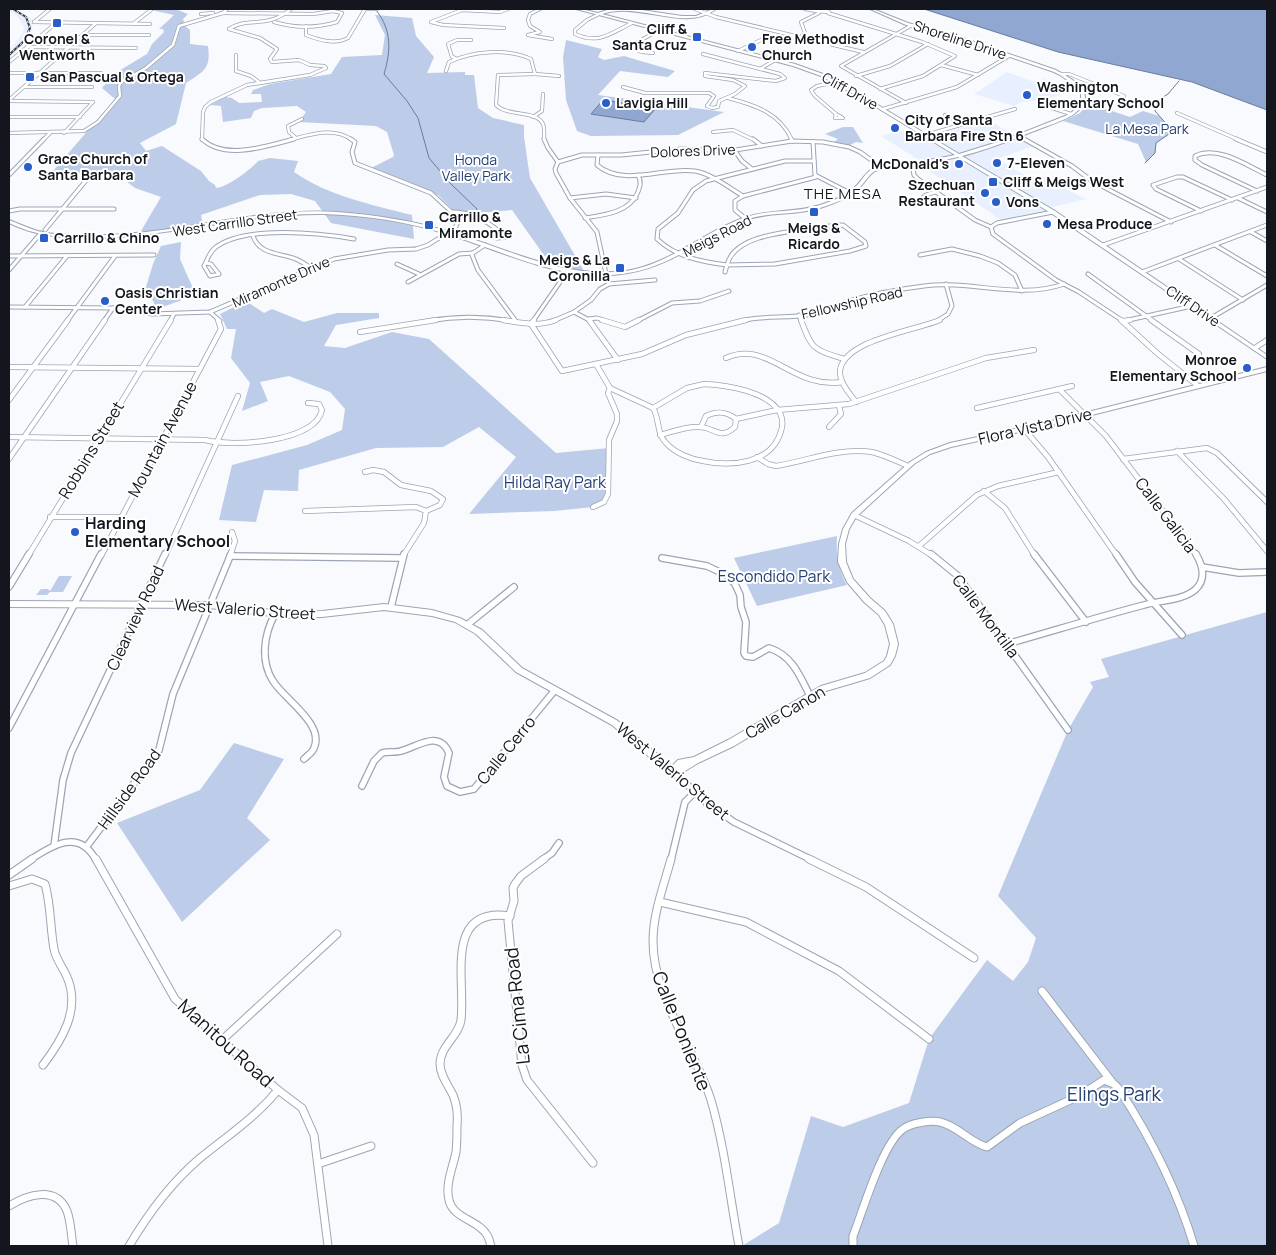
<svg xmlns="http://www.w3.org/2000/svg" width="1276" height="1255" font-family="Manrope,sans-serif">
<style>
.built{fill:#e8f0ff}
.green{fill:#bdcce8}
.water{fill:#90a7d1;stroke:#6a7c9b}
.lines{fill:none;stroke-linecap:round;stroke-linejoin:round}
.stream{stroke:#6a7c9b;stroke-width:1}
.street-far4-casing{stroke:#9ca5b5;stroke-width:4}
.street-far3-casing{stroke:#9ca5b5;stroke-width:5}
.street-far2-casing{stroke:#9ca5b5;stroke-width:6}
.street-far1-casing{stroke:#9ca5b5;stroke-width:8}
.street-casing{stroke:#9ca5b5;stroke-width:9}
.secondary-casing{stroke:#9ca5b5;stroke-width:2}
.street-far4{stroke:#fff;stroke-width:2.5}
.street-far3{stroke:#fff;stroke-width:3}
.street-far2{stroke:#fff;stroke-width:4.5}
.street-far1{stroke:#fff;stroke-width:5.5}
.street{stroke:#fff;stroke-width:7}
.secondary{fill:#fff;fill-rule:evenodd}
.rail-casing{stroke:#32343a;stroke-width:2}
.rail{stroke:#fff;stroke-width:1;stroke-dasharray:2.5;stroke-linecap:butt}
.poi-dot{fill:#285dca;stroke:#fff;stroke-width:2}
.labels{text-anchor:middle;stroke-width:4;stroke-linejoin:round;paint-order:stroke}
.far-poi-label{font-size:14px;font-weight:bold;fill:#13161c;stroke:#fff;text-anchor:start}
.far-street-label{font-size:14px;fill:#13161c;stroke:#fff}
.far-park-label{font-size:14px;fill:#243f73;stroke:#fff}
.far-neighbourhood-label{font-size:15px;letter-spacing:1px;fill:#13161c;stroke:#fff}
.street-label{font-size:16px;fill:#13161c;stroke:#fff}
.park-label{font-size:16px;fill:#243f73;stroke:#fff}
.poi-label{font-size:16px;font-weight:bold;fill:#13161c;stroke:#fff;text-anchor:start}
.near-street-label{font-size:19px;fill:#13161c;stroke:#fff}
.near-park-label{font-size:19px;fill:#243f73;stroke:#fff}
</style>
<rect width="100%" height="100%" fill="#f8fafd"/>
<g class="built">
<polygon points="9,9 17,9 33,20 32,30 27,41 9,57 9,51 23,33 24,27 17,16 9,11"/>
<polygon points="1007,72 1037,83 1044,79 1074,90 1044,100 1022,102 1014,106 974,94"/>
<polygon points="988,120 1034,146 997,159 1031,179 1040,176 1086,199 1052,207 1055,211 1004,222 916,162 919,160 881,136 903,130 917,138 935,136"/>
</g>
<g class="green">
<path d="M 146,9 L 175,9 L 188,14 L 183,19 L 185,26 L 190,30 L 190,44 L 208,46 C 211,69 204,71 186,83 L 176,124 L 140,143 L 146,151 L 162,146 L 201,171 L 209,181 L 215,185 L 216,188 C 226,188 252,169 258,161 L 270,158 L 298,161 L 294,172 C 328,196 373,205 412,215 L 414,239 L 331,223 L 315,201 L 291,194 L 260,195 L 201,215 L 203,226 L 138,236 L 161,197 L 135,188 L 118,175 L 53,171 L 115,99 L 102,88 L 117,72 L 147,54 L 152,44 L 164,32 L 163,29 L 159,29 L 174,15 Z"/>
<polygon points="375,15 412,18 416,36 434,57 427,73 465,72 465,75 474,75 478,108 493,118 524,125 524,137 530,178 584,271 551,265 512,210 458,215 438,195 371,168 393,157 394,155 387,132 376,126 299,122 306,112 297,106 262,108 254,111 251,118 223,122 221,106 210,105 225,97 232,98 239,103 262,102 261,94 251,94 253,90 270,84 331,74 342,57 382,55 385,35"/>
<polygon points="566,40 602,49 598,57 604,60 624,56 675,71 668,77 620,71 598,95 724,112 678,135 591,136 577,131 566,100 563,57"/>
<polygon points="1088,103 1130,117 1143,111 1159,116 1170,128 1169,134 1156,143 1155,153 1146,162 1138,144 1063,121 1080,113"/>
<polygon points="843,127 853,127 863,143 856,142 848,146 834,142 838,139 825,134"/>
<polygon points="181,242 180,259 196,295 157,309 146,287 153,264 161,246"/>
<polygon points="246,301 264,313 272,309 304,322 337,313 379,313 379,318 336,325 324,346 345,348 392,332 429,339 556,453 609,448 606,500 593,507 554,511 469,514 516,457 479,427 443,447 376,448 299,470 298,491 264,490 256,522 219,520 232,465 307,445 342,430 345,409 330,392 289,376 260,382 268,401 242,411 250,383 231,358 236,329 227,329 220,314"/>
<path d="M 837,536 C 836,554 838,569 847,585 L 757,606 L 734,558 Z"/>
<polygon points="59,576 72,576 63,592 50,592 47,595 36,595 41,589 48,589 50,591"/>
<polygon points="1267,612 1267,1246 742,1246 779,1223 811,1116 843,1127 909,1103 929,1039 987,960 1013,981 1028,962 1036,938 998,896 1068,730 1093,687 1090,682 1109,677 1101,659"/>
<polygon points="234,743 284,759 247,818 270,840 182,922 117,823 200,790"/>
</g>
<g class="water">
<polygon points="924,9 1267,9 1267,110 1192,82 1058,52"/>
<polygon points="603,100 656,108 644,122 591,114"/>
</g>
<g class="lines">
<g class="stream">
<path d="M 376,10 C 392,30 391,51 384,74 L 407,101 L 418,118 L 429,158 L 451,184 L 477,209 L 475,216"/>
<polyline points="1145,163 1155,153 1156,143 1169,134 1170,128 1155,111 1157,101 1168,94 1179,81"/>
</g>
<defs>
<g id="street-far4">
<polyline points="364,9 377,9"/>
<polyline points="540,9 530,14 528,20 530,26 540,32 528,35 552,39"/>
<polyline points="695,9 716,17 863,52"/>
<polyline points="805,9 816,11"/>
<polygon points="822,9 829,12 816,11"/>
<path d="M 221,13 L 313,14 L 333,11 L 342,13 L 337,22 C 317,28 294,28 274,22"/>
<polyline points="828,13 922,42 955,56 923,76 880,89"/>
<polyline points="201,14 213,13"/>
<path d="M 599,14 L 587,20 L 575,30 L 575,34 C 599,45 611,33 632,23"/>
<polyline points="34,22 150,24"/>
<polyline points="34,22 50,9"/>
<polyline points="134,23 151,10"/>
<path d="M 306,26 L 306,35 C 319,40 335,45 348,38 L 365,9"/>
<polyline points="504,28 443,25 431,22 462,10 500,12 508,9"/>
<polyline points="83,35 149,35"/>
<polyline points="27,47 136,48"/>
<polyline points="738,51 761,40 801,37 805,33 801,22 819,13"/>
<polyline points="653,53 642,52 629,47 659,30"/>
<polyline points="236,55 236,71 251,76 259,82"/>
<polyline points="455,58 452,57 448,44 457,40 471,40"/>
<polyline points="9,62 55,24"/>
<polyline points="941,65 978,75"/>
<polyline points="760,69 775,60"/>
<path d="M 446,71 L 449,62 C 473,51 507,48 531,59 L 535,74 L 559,76"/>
<polyline points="9,73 101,73"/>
<path d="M 535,74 L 498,75 L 496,105 C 508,117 537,110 543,124 C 545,129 544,135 544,140"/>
<polyline points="1061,74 1069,74 1124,96"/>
<polyline points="856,76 890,66 928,44"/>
<polyline points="835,82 817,86 811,90 815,96 836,114"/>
<polyline points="24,87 92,87"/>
<polyline points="630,89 623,87 645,93 709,93 714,96 707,106 712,108 718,107 719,101 735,94 745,86 733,80 705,76 705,73 776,81 785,78 780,74 703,54"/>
<path d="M 728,98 C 755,105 780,113 792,140"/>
<polyline points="9,100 95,24"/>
<polyline points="9,101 93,102 64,133"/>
<polyline points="906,103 841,66 912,25"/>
<polyline points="1052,108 1071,114"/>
<polyline points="883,109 957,87 1009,56"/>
<polyline points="1177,113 1239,140"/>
<polygon points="836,114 843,118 835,118"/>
<polyline points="945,115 963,124"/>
<polyline points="9,117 80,117"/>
<polyline points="533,117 542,111 543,94"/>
<polyline points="713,132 733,130 754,140"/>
<polyline points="9,133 84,131 98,122 120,96 119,86 121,82 146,68 173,45 179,26 223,13 227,9"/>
<polyline points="926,135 1015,109"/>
<polyline points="1019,136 1026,140"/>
<polyline points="296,138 289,132 288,126 302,119"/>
<polyline points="43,140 50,133"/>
<path d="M 202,140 L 203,112 L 205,107 L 211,102 L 247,85 L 310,75 L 326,68 L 324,66 L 310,65 L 299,60 L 272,62 L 270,59 L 277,49 L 260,38 L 229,29 C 248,16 266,30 291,9"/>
<path d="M 289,140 C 309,135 334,126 352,140"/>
</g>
<g id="street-far3">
<path d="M 202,139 C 225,161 267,146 294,139"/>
<polyline points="544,139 548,148 558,162"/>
<polyline points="753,139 762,146"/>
<polyline points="791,139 792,141"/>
<polyline points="1024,139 1072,166 1092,181 1171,222"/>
<polyline points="1236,139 1267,152"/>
<polyline points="813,142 815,175 850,193"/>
<polyline points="735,151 742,161 752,169"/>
<path d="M 598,155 L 597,165 C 624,188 664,166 695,171 C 712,174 728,187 743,196"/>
<polyline points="558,162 582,155 621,155 681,149 729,151 792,141 823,142 849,147 860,152 881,167"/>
<polyline points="558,162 555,169 556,173 570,198 597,232 606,274"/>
<polyline points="912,164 914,175 918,179 975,220 991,227"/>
<polyline points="9,175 44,139"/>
<path d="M 1257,191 L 1202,165 L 1195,160 L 1195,156 C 1218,145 1246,165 1267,175"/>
<polyline points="570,198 606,194 636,198"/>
<polyline points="1238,198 1267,212"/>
<polyline points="919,201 926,195 935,192"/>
<polyline points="9,211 20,209 114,209"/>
<polyline points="1201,211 1156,189 1153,185 1177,177 1183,177 1232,200"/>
<path d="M 453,212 C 470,212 487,221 500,232"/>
<path d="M 585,218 C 603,215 628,213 637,194 C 640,187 642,182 638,175"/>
<polyline points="746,219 735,210 735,201 743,196 816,177"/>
<path d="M 843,225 L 865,242 L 866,246 L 850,251 L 775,264 L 727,265 C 734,235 787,232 812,229 C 822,227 832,225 843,225 Z"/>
<polyline points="991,227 993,234 1056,280 1079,292 1123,321"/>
<polyline points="991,227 997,223 1053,212"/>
<polyline points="45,230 88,178"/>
<polygon points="500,232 507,237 497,238"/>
<polyline points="1251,232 1267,241"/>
<path d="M 253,236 C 259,254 278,253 293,258 C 300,260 305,264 311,268"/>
<polyline points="1103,245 1267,187"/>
<polyline points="1215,245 1267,276"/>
<polyline points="473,253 472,255 478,270 515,320"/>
<polyline points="473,253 485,245"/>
<polyline points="920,255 952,249 980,256 998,263 1015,275 1022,291"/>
<polyline points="9,256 154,255"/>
<polyline points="1179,259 1243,300"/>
<path d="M 206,263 L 211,264 L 219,274 L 210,276 L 204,266 C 208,259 209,252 216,247 C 245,225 320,233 354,239"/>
<polyline points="397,264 419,274"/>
<path d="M 727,265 C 702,262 676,257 657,239 L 658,229 L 678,213 L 693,190 L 706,181 L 785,161 L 814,161"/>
<polyline points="9,270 41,233"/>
<polyline points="725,272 727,265"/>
<polyline points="1142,272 1267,225"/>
<polyline points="1088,274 1153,321"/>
<polyline points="408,282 459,254 473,253"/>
<polyline points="9,307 113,308 152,314 210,312 334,259 388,250 416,249 428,245 455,228 458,222 457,217 431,193 355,163 352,152 355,142 351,139"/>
<polyline points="25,307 67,256"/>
<polyline points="210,312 220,321"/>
<polyline points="574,312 591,321"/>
<polyline points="799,315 801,321"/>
<polyline points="1211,318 1267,285"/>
<polyline points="589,319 597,318 606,321"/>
<polyline points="67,321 115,256"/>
<polyline points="104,321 113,308"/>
<polyline points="170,321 174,314"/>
<path d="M 428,321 C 456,316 483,316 511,321"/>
<polyline points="533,321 567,272"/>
<polyline points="553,321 574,312 591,300 600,289 609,284 655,280"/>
<polyline points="637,321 672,303 700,301 729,291"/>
<path d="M 741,321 C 764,315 789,319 813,314 C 825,312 837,305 849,301 C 872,294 900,289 924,286 C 971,280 1019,300 1064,284"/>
<polyline points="937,321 948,314 952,306 946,284"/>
<polyline points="1124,321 1192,306"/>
</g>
<g id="street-far2">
<path d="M 503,320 C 522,323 538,327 556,320"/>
<polyline points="589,320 618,360"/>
<polyline points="602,320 625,327 639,320"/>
<path d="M 801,320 C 812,350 813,349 844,359"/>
<polyline points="1121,320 1157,353 1197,385"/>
<polyline points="1151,320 1199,354"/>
<polyline points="1124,321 1130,320"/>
<polyline points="531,324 562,371 642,354 686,335 746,320"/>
<polyline points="531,324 534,320"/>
<polyline points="360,332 436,320"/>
<polyline points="1255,348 1267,340"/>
<path d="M 726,358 C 768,339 793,390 842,382"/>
<polyline points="9,367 200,369"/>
<path d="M 704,384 C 726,385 768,391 780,413 C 783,419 783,425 781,431 C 772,464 731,467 703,461 C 690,459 675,453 666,443 C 656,433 660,419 653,408 L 687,388 Z"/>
<polyline points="610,388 653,408"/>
<polyline points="1060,390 1106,436 1197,556"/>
<polyline points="9,400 68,320"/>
<path d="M 856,402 C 850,394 839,382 840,371 C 843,340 917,330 940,320"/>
<polyline points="977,408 1072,386"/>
<path d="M 701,427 L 706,416 C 717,411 726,411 736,419"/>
<polyline points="829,427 841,414 839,406"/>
<polyline points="1025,430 1048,457 1117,556"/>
<path d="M 660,435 C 672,432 686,426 699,427 C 715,427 719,441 735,427 L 736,419 L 777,410 L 849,404 L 986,358 L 1034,350"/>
<path d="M 9,437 L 205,440 C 231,447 315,443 322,410 L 319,404 L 308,403"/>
<polyline points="1177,451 1224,499 1267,551"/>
<path d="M 757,457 L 768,464 L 776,466 C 807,461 840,447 872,452 C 885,455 896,461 908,466"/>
<polyline points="9,459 105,320"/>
<polyline points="1123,459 1207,448 1217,453 1267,502"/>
<polyline points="365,472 373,470 384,472 401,485 431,491 443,499 440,505 426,511"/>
<polyline points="984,491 1005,508 1035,556"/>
<polyline points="593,507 604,502 608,494 609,440 617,421 617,414 608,393 610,388 596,364"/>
<polyline points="305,511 416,507 426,511 424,523 403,556"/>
<polyline points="854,515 909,541 933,556"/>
<polyline points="50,517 120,517"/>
<polyline points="919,546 977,495 998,486 1059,472"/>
<polyline points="28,556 171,320"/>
<polyline points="101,556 221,329 218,320"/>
<polyline points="165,556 238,396"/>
<polyline points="230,556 235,541 232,532"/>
</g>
<g id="street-far1">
<polyline points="931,554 958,576 1068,730"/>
<polyline points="1034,554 1086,622"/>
<polyline points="1116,554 1135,582 1182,635"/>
<polyline points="230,556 401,558"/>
<path d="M 662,558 L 707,566 L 728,576 L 735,584 L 740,595 L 741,607 L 746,622 L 744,653 L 746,656 L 753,657 L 769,648 C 792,655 800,676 810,696"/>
<polyline points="1202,567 1239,573 1267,572"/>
<polyline points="9,587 29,554"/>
<polyline points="391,607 404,554"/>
<path d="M 275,614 C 264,634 260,661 273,681 C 284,699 325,724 314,748 C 313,752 307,756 304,759"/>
<polyline points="467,625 514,587"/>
<path d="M 1007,644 C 1053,631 1098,617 1144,605 C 1160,600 1183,601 1196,589 C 1206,579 1203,566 1196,554"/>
<polyline points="9,728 101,554"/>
<polyline points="672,771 707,803 734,822 812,860"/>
<path d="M 362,786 L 374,761 L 382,753 C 388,751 395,753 401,751 C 417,747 439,729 449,753 L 444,777 L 447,786 L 460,792 L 474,789 L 555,690"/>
<polyline points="54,846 63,780 71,753 165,554"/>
<polyline points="87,846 159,750 173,694 231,554"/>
<path d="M 30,860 C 54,844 79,829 96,860"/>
<polyline points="542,860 552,853 559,843"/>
<polyline points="671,860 685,802 695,792"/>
</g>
<g id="street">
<polyline points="96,859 175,999 278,1090 302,1108 314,1135 328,1246"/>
<polyline points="544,859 521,876 515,884 513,888 514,901 508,921 522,1065 527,1080 593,1163"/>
<path d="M 671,859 C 664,885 653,913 653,941 C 653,998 694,1047 711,1100 C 725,1148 730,1198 739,1246"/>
<polyline points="809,859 866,887 974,958"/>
<polyline points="9,875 32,859"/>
<path d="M 9,886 L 32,879 L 45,884 C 51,905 50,927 54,949 C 56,960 63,967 67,977 C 81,1009 62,1040 43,1065"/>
<polyline points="660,902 746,922 839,971 929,1039"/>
<polyline points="1042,991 1112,1082"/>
<polyline points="221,1041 337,934"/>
<polyline points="318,1164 371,1146"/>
<path d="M 9,1206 C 27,1195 56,1185 67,1211 C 71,1222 71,1234 73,1246"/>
<path d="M 129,1246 C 148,1214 171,1183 199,1159 C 227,1136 255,1118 278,1090"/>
<path d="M 491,1246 C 490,1243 489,1238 487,1235 C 479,1220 453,1219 449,1200 C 445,1184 453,1167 456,1152 C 457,1143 457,1134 457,1125 C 458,1115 457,1105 453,1095 C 448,1085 440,1075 440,1064 C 440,1046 459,1036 461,1020 C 466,981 443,906 510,916"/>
<path d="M 853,1246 L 853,1236 C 863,1211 882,1144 903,1129 C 911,1123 930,1120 940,1122 C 958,1126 969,1142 987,1147 L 1020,1123 L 1079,1096 L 1104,1080 L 1114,1084 L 1119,1089 C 1151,1138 1177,1189 1194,1246"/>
</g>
<g id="secondary">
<path d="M 576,9 L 581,9 L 598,13 L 610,9 L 635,9 L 682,16 L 696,16 L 713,9 L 716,9 C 684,33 640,1 602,14 L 795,64 L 823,74 L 873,102 L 959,154 L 1004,140 L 1065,116 L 1072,112 L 1078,106 L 1081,100 L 1081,94 L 1073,84 L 1060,75 L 1054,72 L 949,36 L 906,25 L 870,9 L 873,9 L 908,23 L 951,34 L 1056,70 C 1066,76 1086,85 1085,99 C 1084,105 1079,110 1074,114 C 1065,120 1053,124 1042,128 C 1016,138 990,149 962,156 L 1055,211 L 1267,355 L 1267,359 L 1051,213 L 958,157 C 944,160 929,163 914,165 C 901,166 887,165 875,171 C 868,175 864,184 858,189 C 849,198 835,203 823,207 C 798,216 770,211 745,220 C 704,236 673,266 628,273 C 565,284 508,253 450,235 C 410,222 365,215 323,214 C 248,213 175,236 101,238 C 69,239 37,237 9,223 L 9,220 C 20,224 30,229 41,232 C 62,236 84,236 106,235 C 183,233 259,207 337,212 C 376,215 416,221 454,233 C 510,250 565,279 626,271 C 670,264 702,233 743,218 C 768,209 795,213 820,205 C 832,201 846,196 855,187 C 862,181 865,173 872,169 C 885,162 902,163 916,162 C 929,160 942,158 955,155 L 871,104 L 821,76 L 793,66 Z"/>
<polygon points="1267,367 1267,371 1056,424 951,447 930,454 914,464 856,517 849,529 845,544 846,562 853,579 870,598 885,611 893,624 898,644 895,656 890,665 870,678 826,691 734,746 698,763 685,771 672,775 669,774 612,725 516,672 476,634 455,622 432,616 384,610 322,617 288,618 210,608 9,607 9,601 210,602 288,612 322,611 384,604 432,610 460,618 482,630 522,668 618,721 672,766 678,760 694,757 728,740 821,686 865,673 884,661 887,656 890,644 885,625 879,615 864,602 847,582 838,562 839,544 843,529 852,513 910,462 926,452 950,443 1056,420"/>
</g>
</defs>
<use href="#street-far4" class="street-far4-casing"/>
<use href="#street-far3" class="street-far3-casing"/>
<use href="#street-far2" class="street-far2-casing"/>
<use href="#street-far1" class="street-far1-casing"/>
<use href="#street" class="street-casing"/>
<use href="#secondary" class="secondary-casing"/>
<use href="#street-far4" class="street-far4"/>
<use href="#street-far3" class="street-far3"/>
<use href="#street-far2" class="street-far2"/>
<use href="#street-far1" class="street-far1"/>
<use href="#street" class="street"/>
<use href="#secondary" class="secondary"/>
<defs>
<polyline id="rail" points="9,55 24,41 30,28 26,17 13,9"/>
</defs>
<use href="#rail" class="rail-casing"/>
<use href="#rail" class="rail"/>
</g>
<g class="poi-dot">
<rect x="52" y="18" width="10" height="10" rx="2.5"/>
<rect x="692" y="32" width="10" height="10" rx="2.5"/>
<circle cx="752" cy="47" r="5"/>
<rect x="25" y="72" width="10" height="10" rx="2.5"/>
<circle cx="1027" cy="95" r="5"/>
<circle cx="606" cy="103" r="5"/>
<circle cx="895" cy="128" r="5"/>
<circle cx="997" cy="163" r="5"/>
<circle cx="959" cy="164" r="5"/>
<circle cx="28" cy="167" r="5"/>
<rect x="988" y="177" width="10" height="10" rx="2.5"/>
<circle cx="985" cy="193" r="5"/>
<circle cx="996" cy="202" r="5"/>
<rect x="809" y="207" width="10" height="10" rx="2.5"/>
<circle cx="1047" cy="224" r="5"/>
<rect x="424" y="220" width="10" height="10" rx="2.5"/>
<rect x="39" y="233" width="10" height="10" rx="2.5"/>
<rect x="615" y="263" width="10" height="10" rx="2.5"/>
<circle cx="105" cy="301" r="5"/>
<circle cx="1247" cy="368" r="5"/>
<circle cx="75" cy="532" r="5"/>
</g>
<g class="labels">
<g class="far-poi-label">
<text x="687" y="34" text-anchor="end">Cliff &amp;<tspan x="687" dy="16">Santa Cruz</tspan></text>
<text x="57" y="44" text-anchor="middle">Coronel &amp;<tspan x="57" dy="16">Wentworth</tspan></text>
<text x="762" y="44">Free Methodist<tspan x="762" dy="16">Church</tspan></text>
<text x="40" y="82">San Pascual &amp; Ortega</text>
<text x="1037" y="92">Washington<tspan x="1037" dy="16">Elementary School</tspan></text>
<text x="616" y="108">Lavigia Hill</text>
<text x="905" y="125">City of Santa<tspan x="905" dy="16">Barbara Fire Stn 6</tspan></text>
<text x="38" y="164">Grace Church of<tspan x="38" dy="16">Santa Barbara</tspan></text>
<text x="1007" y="168">7-Eleven</text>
<text x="949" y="169" text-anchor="end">McDonald's</text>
<text x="1003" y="187">Cliff &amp; Meigs West</text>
<text x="975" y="190" text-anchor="end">Szechuan<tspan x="975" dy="16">Restaurant</tspan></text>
<text x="1006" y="207">Vons</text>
<text x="439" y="222">Carrillo &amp;<tspan x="439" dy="16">Miramonte</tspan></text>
<text x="1057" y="229">Mesa Produce</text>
<text x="814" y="233" text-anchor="middle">Meigs &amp;<tspan x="814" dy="16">Ricardo</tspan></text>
<text x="54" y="243">Carrillo &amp; Chino</text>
<text x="610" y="265" text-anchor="end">Meigs &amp; La<tspan x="610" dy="16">Coronilla</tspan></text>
<text x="115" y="298">Oasis Christian<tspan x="115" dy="16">Center</tspan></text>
<text x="1237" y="365" text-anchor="end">Monroe<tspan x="1237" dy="16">Elementary School</tspan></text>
</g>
<g class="far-street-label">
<text transform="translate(960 40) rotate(18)" y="5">Shoreline Drive</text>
<text transform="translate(850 91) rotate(29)" y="5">Cliff Drive</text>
<text transform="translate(693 151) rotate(-2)" y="5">Dolores Drive</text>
<text transform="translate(235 223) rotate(-8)" y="5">West Carrillo Street</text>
<text transform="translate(717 236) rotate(-27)" y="5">Meigs Road</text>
<text transform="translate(281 282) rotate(-24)" y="5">Miramonte Drive</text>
<text transform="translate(852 303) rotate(-13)" y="5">Fellowship Road</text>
<text transform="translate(1193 306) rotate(34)" y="5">Cliff Drive</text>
</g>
<g class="far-park-label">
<text x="1147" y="134">La Mesa Park</text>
<text x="476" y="165">Honda<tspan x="476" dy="16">Valley Park</tspan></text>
</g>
<g class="far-neighbourhood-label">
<text x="843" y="199">THE MESA</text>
</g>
<g class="street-label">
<text transform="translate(1035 426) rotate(-13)" y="6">Flora Vista Drive</text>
<text transform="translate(162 439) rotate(-62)" y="6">Mountain Avenue</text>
<text transform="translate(91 450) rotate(-59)" y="6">Robbins Street</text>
<text transform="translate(1166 515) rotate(53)" y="6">Calle Galicia</text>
<text transform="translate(245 609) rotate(4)" y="6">West Valerio Street</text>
<text transform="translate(986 616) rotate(53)" y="6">Calle Montilla</text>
<text transform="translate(135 618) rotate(-65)" y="6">Clearview Road</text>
<text transform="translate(785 712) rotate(-30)" y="6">Calle Canon</text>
<text transform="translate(506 750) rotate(-51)" y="6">Calle Cerro</text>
<text transform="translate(673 771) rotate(40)" y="6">West Valerio Street</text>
<text transform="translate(129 789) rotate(-54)" y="6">Hillside Road</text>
</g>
<g class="park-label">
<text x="555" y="488">Hilda Ray Park</text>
<text x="774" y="582">Escondido Park</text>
</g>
<g class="poi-label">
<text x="85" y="529">Harding<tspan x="85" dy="18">Elementary School</tspan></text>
</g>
<g class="near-street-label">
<text transform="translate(517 1006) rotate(-96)" y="7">La Cima Road</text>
<text transform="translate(682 1031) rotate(68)" y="7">Calle Poniente</text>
<text transform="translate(226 1043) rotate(42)" y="7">Manitou Road</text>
</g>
<g class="near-park-label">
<text x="1114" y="1101">Elings Park</text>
</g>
</g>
<rect width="1276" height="1255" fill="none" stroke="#13161c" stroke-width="20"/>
</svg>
